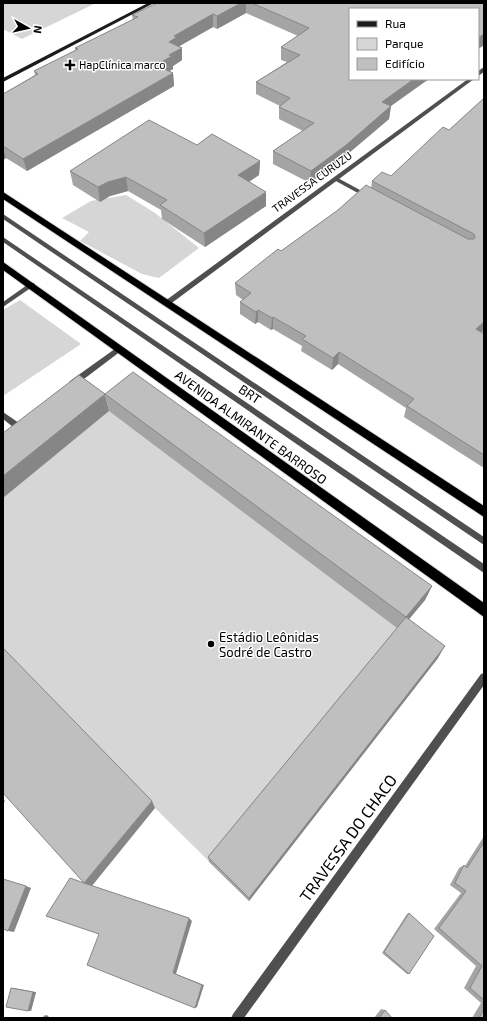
<svg xmlns="http://www.w3.org/2000/svg" width="487" height="1021" font-family="'Exo 2',sans-serif">
<style>
.green{fill:#d6d6d6}
.lines{fill:none;stroke-linecap:round;stroke-linejoin:round}
.highway-casing{stroke:#dbdbdb;stroke-width:2}
.lane{fill:#4f4f4f;fill-rule:evenodd}
.street{fill:#4f4f4f;fill-rule:evenodd}
.secondary{fill:#1c1c1c;fill-rule:evenodd}
.highway{fill:#000;fill-rule:evenodd}
.wall{fill:#a4a4a4}
.shaded-wall{fill:#868686}
.building{fill:#bfbfbf;stroke:#868686}
.poi-dot{fill:#000;stroke:#fff;stroke-width:1.5}
.labels{text-anchor:middle;stroke-width:3;stroke-linejoin:round;paint-order:stroke}
.far-poi-label{font-size:11px;fill:#000;stroke:#fff;text-anchor:start}
.far-street-label{font-size:11px;fill:#000;stroke:#fff}
.street-label{font-size:13px;fill:#000;stroke:#fff}
.poi-label{font-size:13px;fill:#000;stroke:#fff;text-anchor:start}
.near-street-label{font-size:16px;fill:#000;stroke:#fff}
</style>
<rect width="100%" height="100%" fill="#fff"/>
<g class="green">
<polygon points="3,3 96,3 22,39 3,29"/>
<polygon points="126,195 155,213 199,248 159,278 142,274 80,241 89,232 62,218 91,201"/>
<polygon points="20,300 81,344 3,396 3,310"/>
<polygon points="84,392 425,600 400,630 438,658 249,901 155,808 91,887 3,790 3,455"/>
</g>
<g class="lines">
<defs>
<g id="highway">
<polygon points="3,192 484,506 484,517 3,199"/>
<polygon points="3,262 484,603 484,617 3,270"/>
</g>
</defs>
<use href="#highway" class="highway-casing"/>
<g class="lane">
<polygon points="336,177 371,196 372,197 369,199 367,198 334,180 334,178"/>
<polygon points="3,214 484,537 484,545 3,219"/>
<polygon points="3,237 484,564 484,573 3,242"/>
<polygon points="3,412 19,423 20,425 19,427 13,427 3,419"/>
</g>
<g class="street">
<polygon points="484,67 484,72 478,76 478,71"/>
<polygon points="468,79 474,79 169,305 165,305 165,301"/>
<polygon points="30,283 34,283 35,285 3,307 3,302"/>
<polygon points="119,346 122,349 121,351 76,385 70,385 69,383 70,381"/>
<polygon points="484,673 484,685 244,1018 231,1018 233,1014 481,674"/>
</g>
<polygon class="secondary" points="148,3 154,3 3,82 3,78"/>
<use href="#highway" class="highway"/>
</g>
<g class="wall">
<polygon points="157,3 484,3 484,45 478,49 478,9 391,106 389,119 343,158 310,183 273,164 273,151 303,131 279,119 279,107 280,106 256,94 256,82 287,62 281,60 281,47 298,36 246,13 217,29 213,27 179,46 182,48 182,60 173,66 173,69 169,71 173,73 174,86 27,171 6,158 3,160 3,94 35,75 34,71 76,51 75,48 133,20 132,15"/>
<polygon points="484,100 484,330 482,332 484,334 484,468 404,417 406,408 338,364 332,370 301,351 302,346 273,329 271,330 258,322 255,324 240,314 240,302 243,300 236,295 235,283 371,188 372,181 391,176 449,130"/>
<polygon points="197,145 260,161 259,175 249,182 266,206 205,247 162,219 161,210 128,191 110,196 100,202 73,185 70,171"/>
<polygon points="105,394 432,586 425,600 409,619 438,658 249,901 209,862 208,857 397,628 109,411"/>
<polygon points="484,836 484,1018 472,1018 481,1003 464,988 476,966 434,929 461,893 450,885 459,868 464,865 465,866"/>
<polygon points="409,913 409,974 407,974 382,953 407,914"/>
<polygon points="11,988 14,988 36,992 31,1011"/>
<polygon points="381,1009 385,1010 392,1018 374,1018"/>
</g>
<g class="shaded-wall">
<polygon points="241,3 246,3 246,13 217,29 217,16"/>
<polygon points="213,14 213,27 178,47 182,48 182,60 173,66 173,69 157,78 156,65 169,42 174,36"/>
<polygon points="484,34 484,45 478,49 478,38"/>
<polygon points="173,73 174,86 27,171 23,159"/>
<polygon points="414,79 429,79 391,106 389,119 343,158 310,183 311,171 382,102"/>
<polygon points="3,148 6,158 3,160"/>
<polygon points="260,161 259,175 238,189 238,175"/>
<polygon points="126,177 128,191 110,196 100,202 98,187 108,182"/>
<polygon points="266,192 266,206 205,247 204,233"/>
<polygon points="258,310 258,322 255,324 256,312"/>
<polygon points="273,317 273,329 271,330 272,318"/>
<polygon points="484,322 484,330 472,341 476,329"/>
<polygon points="339,352 338,364 332,370 333,358"/>
<polygon points="105,394 109,411 3,498 3,476"/>
<polygon points="432,586 425,600 400,630 406,617"/>
<polygon points="445,646 438,658 249,901 249,898"/>
<polygon points="3,799 5,801 3,804"/>
<polygon points="152,801 155,808 91,887 84,883"/>
<polygon points="26,886 31,888 14,932 8,931"/>
<polygon points="189,918 192,921 176,974 204,985 197,1007 195,1008 173,973"/>
<polygon points="33,992 36,992 31,1011 28,1011"/>
<polygon points="47,1015 50,1018 45,1018 43,1016"/>
</g>
<g class="building">
<polygon points="157,3 241,3 217,16 213,14 174,36 177,37 169,42 182,48 169,55 172,56 156,65 173,73 23,159 3,146 3,94 38,74 34,71 78,49 75,48 138,17 132,15"/>
<polygon points="252,3 484,3 484,34 478,38 478,9 350,9 350,79 414,79 382,102 391,106 345,146 311,171 273,151 314,123 279,107 290,98 256,82 300,55 281,47 309,28"/>
<polygon points="483,99 484,100 484,322 476,329 484,334 484,455 407,406 414,399 339,352 333,358 302,339 306,336 273,317 272,318 258,310 256,312 240,302 251,293 235,283 278,249 281,251 338,210 366,185 468,239 474,239 475,237 474,234 372,181 382,172 391,176 443,127 449,130"/>
<polygon points="149,120 197,145 212,134 260,161 238,175 266,192 204,233 160,205 167,200 126,177 108,182 98,187 70,171"/>
<polygon points="133,372 432,586 406,617 105,394"/>
<polygon points="79,375 105,394 3,476 3,433"/>
<polygon points="406,617 445,646 249,898 208,857"/>
<polygon points="3,648 152,801 84,883 189,918 173,973 202,985 195,1008 87,965 99,934 46,916 70,878 84,883 3,793"/>
<polygon points="484,842 484,1000 470,988 482,966 439,928 466,891 455,883 464,865 467,868"/>
<polygon points="3,879 26,886 8,931 3,929"/>
<polygon points="409,913 434,936 409,974 384,952"/>
<polygon points="11,988 33,992 28,1011 6,1007"/>
<polygon points="484,1009 484,1018 479,1018"/>
<polygon points="385,1010 392,1018 379,1018"/>
</g>
<g class="poi-dot">
<path d="M68 59h4v4h4v4h-4v4h-4v-4h-4v-4h4z"/>
<circle cx="211" cy="644" r="4"/>
</g>
<g class="labels">
<g class="far-poi-label">
<text x="79" y="69">HapClínica marco</text>
</g>
<g class="far-street-label">
<text transform="translate(312 182) rotate(-36)" y="4">TRAVESSA CURUZU</text>
</g>
<g class="street-label">
<text transform="translate(250 394) rotate(34)" y="5">BRT</text>
<text transform="translate(251 427) rotate(36)" y="5">AVENIDA ALMIRANTE BARROSO</text>
</g>
<g class="poi-label">
<text x="219" y="642">Estádio Leônidas<tspan x="219" dy="15">Sodré de Castro</tspan></text>
</g>
<g class="near-street-label">
<text transform="translate(348 838) rotate(-54)" y="6">TRAVESSA DO CHACO</text>
</g>
</g>
<rect width="487" height="1021" fill="none" stroke="#000000" stroke-width="8"/>
<rect x="349" y="8" width="130" height="72" fill="#ffffff" stroke="#999999"/>
<rect x="357" y="21" width="20" height="6" fill="#1c1c1c" stroke="#999999"/>
<text x="385" y="28" font-size="12" fill="#000000">Rua</text>
<rect x="357" y="38" width="20" height="12" fill="#d6d6d6" stroke="#999999"/>
<text x="385" y="48" font-size="12" fill="#000000">Parque</text>
<rect x="357" y="58" width="20" height="12" fill="#bfbfbf" stroke="#999999"/>
<text x="385" y="68" font-size="12" fill="#000000">Edifício</text>
<g transform="translate(28 28) rotate(98)" stroke="#ffffff" stroke-width="3" paint-order="stroke">
<path d="M0-3L7 15L0 10L-7 15Z" fill="#000000"/>
<text y="-6" font-size="11" font-weight="bold" text-anchor="middle" fill="#000000">N</text>
</g>
</svg>
